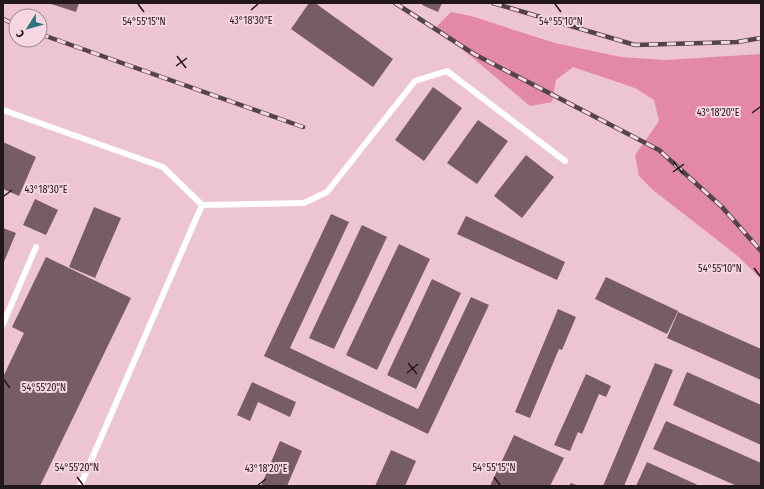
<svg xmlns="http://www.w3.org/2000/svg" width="764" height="489" font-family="'Fira Sans Condensed',sans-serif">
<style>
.built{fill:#ecc5d1;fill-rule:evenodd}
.forest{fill:#e488aa}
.building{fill:#775c65}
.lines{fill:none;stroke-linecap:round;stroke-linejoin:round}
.lane{stroke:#fff;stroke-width:6}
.rail-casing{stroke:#54444a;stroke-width:4.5}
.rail{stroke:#f6d6e0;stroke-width:3;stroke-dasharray:9;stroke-linecap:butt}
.ticks{fill:none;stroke:#22171b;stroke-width:1.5}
.ticks-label{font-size:10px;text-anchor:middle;fill:#22171b;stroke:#f6d6e0;stroke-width:4;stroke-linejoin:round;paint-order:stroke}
</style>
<rect width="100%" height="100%" fill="#f6d6e0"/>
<path class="built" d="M 3,3 L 761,3 L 761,486 L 3,486 ZM 16,16 L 40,16 L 40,40 L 16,40 Z"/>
<polygon class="forest" points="451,12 471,16 555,43 621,57 665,60 761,54 761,279 739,257 653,190 639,176 635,155 659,121 654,100 635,88 573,67 556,80 552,102 530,106 436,27"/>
<g class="building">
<polygon points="48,3 79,3 76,12"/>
<polygon points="309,3 315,3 393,59 373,87 291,29"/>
<polygon points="423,3 442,3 438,12 422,5"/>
<polygon points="433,87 462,108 424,161 395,140"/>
<polygon points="478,120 508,141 477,184 447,163"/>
<polygon points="3,142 36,157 19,196 3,189"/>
<polygon points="526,155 554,177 522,218 494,196"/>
<polygon points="35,199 58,210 46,235 23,225"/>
<polygon points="94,207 121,218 95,278 69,267"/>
<polygon points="331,214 349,222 290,348 418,409 471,297 489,305 428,434 264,356"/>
<polygon points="466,216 565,262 557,280 457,234"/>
<polygon points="362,225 387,237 334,349 309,338"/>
<polygon points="3,228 16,233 3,264"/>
<polygon points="399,244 430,259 377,370 346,355"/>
<polygon points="46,257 131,298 40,486 3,486 3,377 24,333 12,327"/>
<polygon points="606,277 678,311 667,334 595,299"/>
<polygon points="432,279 461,293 416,389 387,375"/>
<polygon points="558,309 576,317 562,350 559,349 530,418 515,412"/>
<polygon points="678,312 761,349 761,380 667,338"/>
<polygon points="655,363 673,370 624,486 603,486"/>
<polygon points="687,372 761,405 761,445 673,405"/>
<polygon points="586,374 611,386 606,397 599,394 582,434 578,432 570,451 554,445"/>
<polygon points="252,382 296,402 290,417 258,402 250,421 237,415"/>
<polygon points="666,421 761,463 761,486 737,486 653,449"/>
<polygon points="514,435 564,458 550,486 490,486"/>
<polygon points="280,441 302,451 287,486 261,486"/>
<polygon points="391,450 416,461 405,486 375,486"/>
<polygon points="647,462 700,486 636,486"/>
<polygon points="571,483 579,486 569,486"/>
</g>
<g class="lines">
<g class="lane">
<polyline points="3,110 163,167 202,205"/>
<polyline points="3,324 36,247"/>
<polyline points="80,486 202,205 304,203 327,192 415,81 447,71 565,161"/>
</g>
<defs>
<g id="rail">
<polyline points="395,3 474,54 659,150 722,207 761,251"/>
<polyline points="493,3 635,45 737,42 761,38"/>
<polyline points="3,19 16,25"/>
<polyline points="40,34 303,127"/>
</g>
</defs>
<use href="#rail" class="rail-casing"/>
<use href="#rail" class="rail"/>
</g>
<path class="ticks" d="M 138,4 L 144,12M 555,4 L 561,12M 251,10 L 258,4M 177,56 L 186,68M 176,66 L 187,58M 752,113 L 760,107M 674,162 L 683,174M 673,172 L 684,164M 4,196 L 12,190M 754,268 L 760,276M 408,363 L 417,374M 407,373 L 418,364M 4,380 L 10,388M 77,477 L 83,485M 494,477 L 500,485M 258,485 L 266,479"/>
<g class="ticks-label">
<text x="251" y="24">43°18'30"E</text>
<text x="144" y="25">54°55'15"N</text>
<text x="561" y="25">54°55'10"N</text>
<text x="718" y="116">43°18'20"E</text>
<text x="46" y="193">43°18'30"E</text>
<text x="720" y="272">54°55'10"N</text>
<text x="44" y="391">54°55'20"N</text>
<text x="77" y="471">54°55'20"N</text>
<text x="494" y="471">54°55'15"N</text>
<text x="266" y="472">43°18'20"E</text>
</g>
<rect width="764" height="489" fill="none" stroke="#22171b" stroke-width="8"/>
<g transform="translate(28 28) rotate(233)"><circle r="19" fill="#f6d6e0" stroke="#a18a91"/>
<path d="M0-3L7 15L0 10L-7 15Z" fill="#2b737d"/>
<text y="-6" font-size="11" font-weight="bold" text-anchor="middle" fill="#22171b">С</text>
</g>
</svg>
